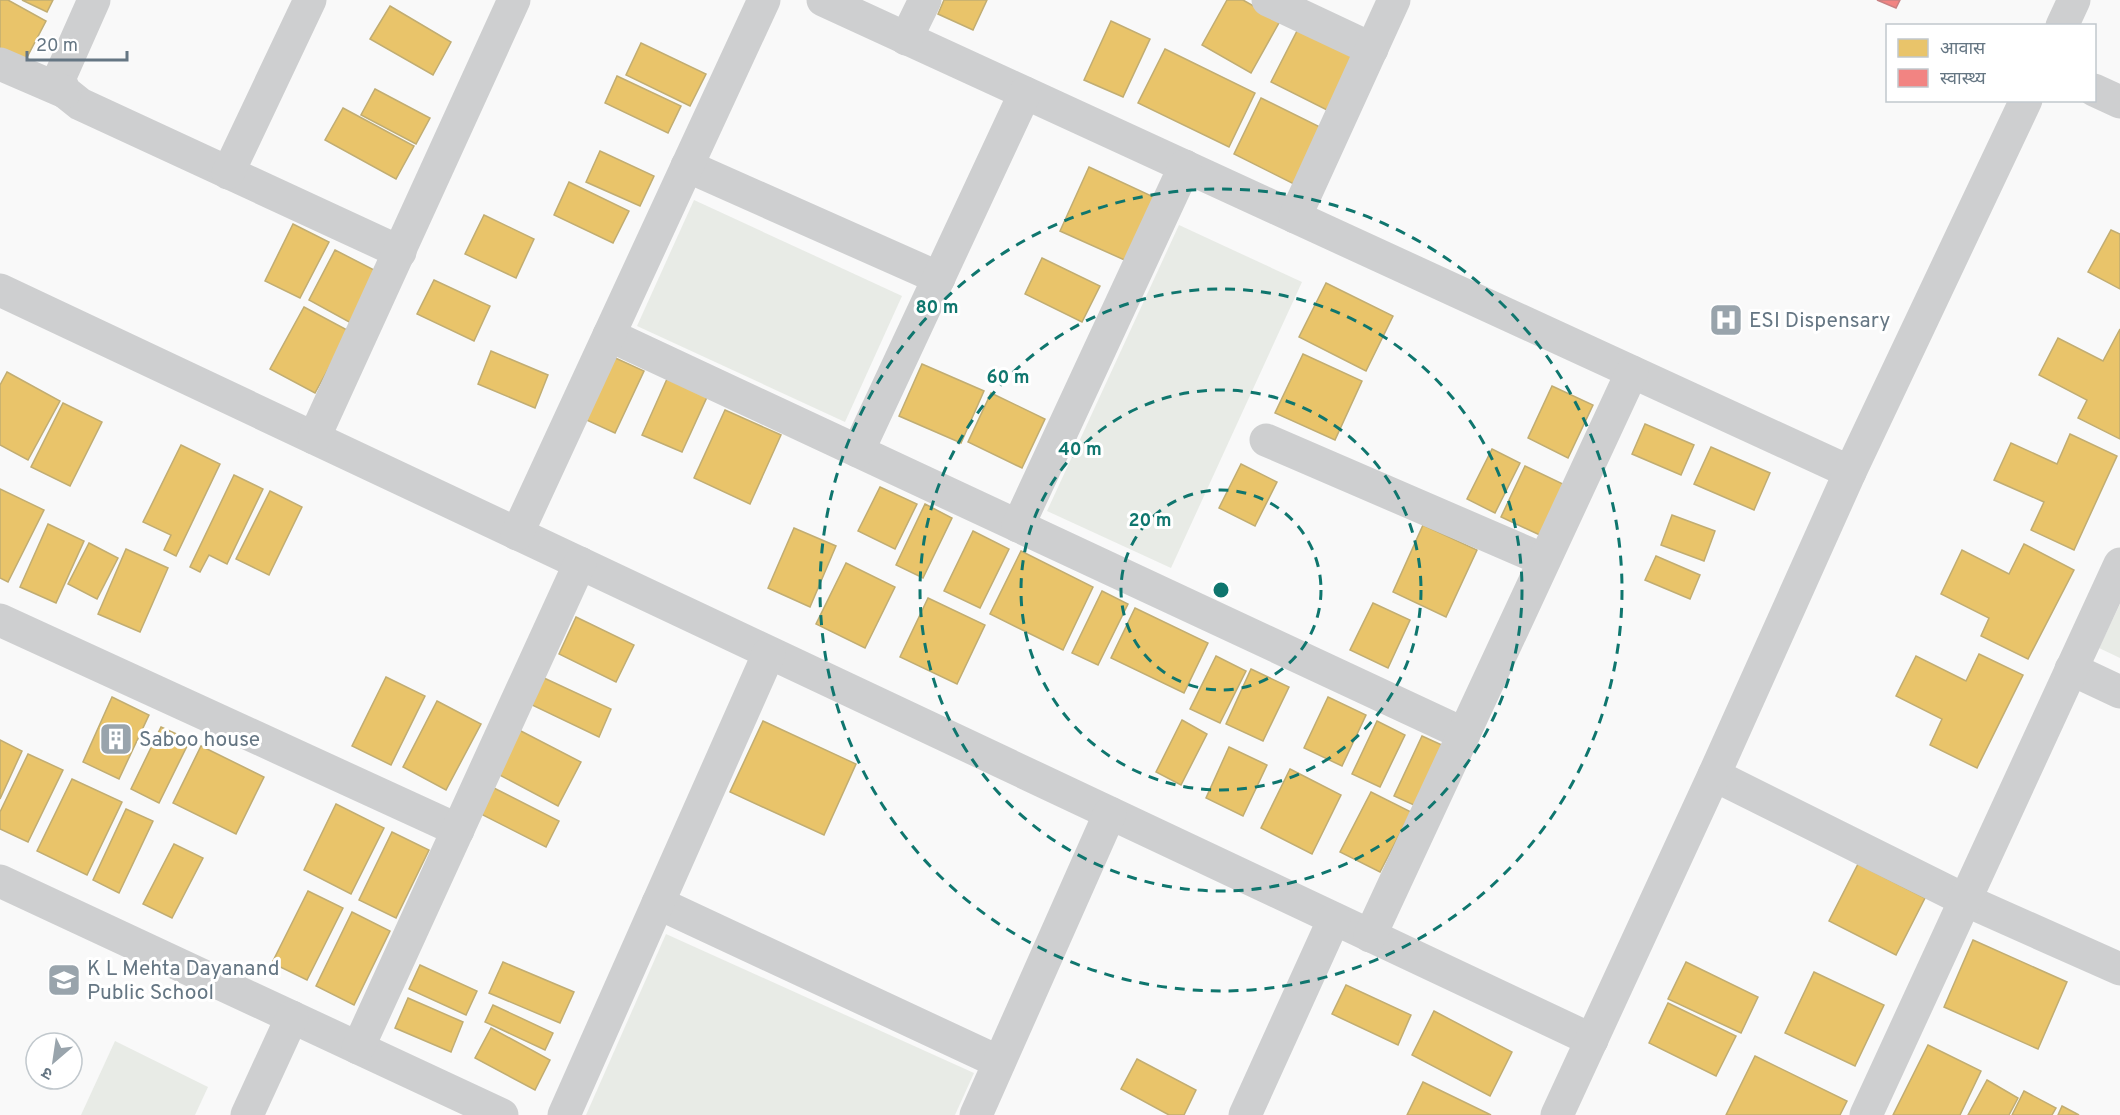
<svg xmlns="http://www.w3.org/2000/svg" width="2120" height="1115" font-family="Overpass,'Noto Sans Devanagari',sans-serif">
<style>
.green{fill:#e8ebe6}
.homes{fill:#e9c46a;stroke:#c1ad72;stroke-width:1.5}
.health{fill:#f28482;stroke:#c88082;stroke-width:1.5}
.lines{fill:none;stroke-linecap:round;stroke-linejoin:round}
.street{stroke:#cecfd0;stroke-width:33}
.ring{fill:none;stroke:#0f766e;stroke-width:3;stroke-dasharray:10 8}
.labels{text-anchor:middle;stroke-width:6;stroke-linejoin:round;paint-order:stroke}
.poi-label{font-size:21px;fill:#657683;stroke:#fff;text-anchor:start}
.centre{fill:#0f766e;stroke:#fff;stroke-width:3}
.ring-label{font-size:18px;text-anchor:middle;font-weight:bold;fill:#0f766e;stroke:#fff;stroke-width:6;stroke-linejoin:round;paint-order:stroke}
</style>
<rect width="100%" height="100%" fill="#f9f9f9"/>
<g class="green">
<polygon points="694,200 902,296 845,422 637,326"/>
<polygon points="1179,225 1302,282 1171,568 1047,511"/>
<polygon points="2120,604 2120,658 2099,648"/>
<polygon points="666,934 974,1073 955,1115 586,1115"/>
<polygon points="115,1041 208,1087 195,1115 81,1115"/>
</g>
<g class="homes">
<polygon points="0,0 8,0 46,21 24,63 0,50"/>
<polygon points="22,0 53,0 47,12"/>
<polygon points="944,0 987,0 973,30 938,14"/>
<polygon points="1227,0 1243,0 1280,21 1251,73 1202,45"/>
<polygon points="390,6 451,42 433,75 370,39"/>
<polygon points="1111,21 1150,39 1123,97 1084,80"/>
<polygon points="1298,29 1355,58 1329,111 1271,82"/>
<polygon points="641,43 706,74 690,106 626,75"/>
<polygon points="1165,49 1255,93 1229,147 1138,103"/>
<polygon points="617,76 681,106 668,133 605,103"/>
<polygon points="375,89 430,118 416,144 361,115"/>
<polygon points="1261,98 1322,128 1294,184 1234,154"/>
<polygon points="343,108 414,146 396,179 325,140"/>
<polygon points="600,151 654,176 640,206 586,182"/>
<polygon points="1089,167 1158,199 1129,262 1060,231"/>
<polygon points="569,182 629,211 613,243 554,215"/>
<polygon points="484,215 534,239 516,278 465,254"/>
<polygon points="293,224 329,242 300,298 265,281"/>
<polygon points="2111,230 2120,234 2120,289 2088,272"/>
<polygon points="335,250 378,272 351,323 309,300"/>
<polygon points="1042,258 1100,286 1082,322 1025,294"/>
<polygon points="434,280 490,306 474,341 417,314"/>
<polygon points="1326,283 1393,316 1366,371 1299,337"/>
<polygon points="304,307 349,331 315,393 270,369"/>
<polygon points="2120,329 2120,439 2078,418 2087,400 2039,375 2058,338 2103,361"/>
<polygon points="491,351 548,375 535,408 478,384"/>
<polygon points="1303,354 1362,381 1335,440 1275,413"/>
<polygon points="611,356 644,371 615,433 582,418"/>
<polygon points="922,364 984,391 961,443 899,416"/>
<polygon points="7,372 60,401 28,460 0,445 0,385"/>
<polygon points="667,379 707,397 682,452 642,435"/>
<polygon points="1552,386 1593,405 1568,458 1528,438"/>
<polygon points="991,393 1045,419 1022,468 968,442"/>
<polygon points="63,403 102,422 70,486 31,467"/>
<polygon points="725,410 781,435 750,504 694,478"/>
<polygon points="1645,424 1694,445 1681,475 1632,454"/>
<polygon points="2070,434 2117,456 2074,550 2031,530 2044,502 1994,480 2011,443 2057,464"/>
<polygon points="181,445 220,464 176,556 164,550 171,535 143,522"/>
<polygon points="1711,447 1770,473 1754,510 1694,484"/>
<polygon points="1492,449 1520,463 1495,513 1467,499"/>
<polygon points="1241,464 1277,482 1255,526 1219,508"/>
<polygon points="1525,466 1565,485 1542,536 1501,517"/>
<polygon points="234,475 263,489 227,564 209,555 200,572 190,567"/>
<polygon points="880,487 917,504 895,549 858,531"/>
<polygon points="0,489 44,510 8,582 0,578"/>
<polygon points="270,491 302,507 269,575 236,559"/>
<polygon points="925,504 952,518 923,578 896,565"/>
<polygon points="1672,515 1715,531 1704,561 1661,545"/>
<polygon points="48,524 84,541 56,603 20,587"/>
<polygon points="1423,525 1477,550 1446,617 1393,592"/>
<polygon points="794,528 836,546 810,607 768,588"/>
<polygon points="973,531 1009,549 980,608 944,591"/>
<polygon points="89,543 118,558 97,599 68,584"/>
<polygon points="2024,544 2074,570 2028,659 1981,636 1989,618 1941,594 1962,550 2009,574"/>
<polygon points="126,549 168,568 140,632 98,614"/>
<polygon points="1021,551 1093,587 1063,650 990,614"/>
<polygon points="1656,556 1700,575 1690,599 1645,580"/>
<polygon points="846,563 895,587 865,648 816,624"/>
<polygon points="1102,591 1128,604 1098,665 1072,653"/>
<polygon points="928,598 985,625 957,684 900,657"/>
<polygon points="1373,603 1410,620 1388,668 1350,650"/>
<polygon points="1135,608 1208,643 1184,693 1111,658"/>
<polygon points="576,617 634,645 616,682 559,654"/>
<polygon points="1979,654 2023,675 1977,768 1930,745 1942,719 1896,696 1916,656 1966,681"/>
<polygon points="1216,656 1246,671 1220,723 1190,709"/>
<polygon points="1251,669 1289,687 1263,741 1226,724"/>
<polygon points="386,677 425,696 391,765 352,746"/>
<polygon points="544,678 611,709 599,737 532,705"/>
<polygon points="112,697 149,715 119,779 83,762"/>
<polygon points="1328,697 1366,715 1342,766 1304,748"/>
<polygon points="437,701 481,724 446,790 403,767"/>
<polygon points="1182,720 1207,734 1181,785 1156,772"/>
<polygon points="763,721 856,764 824,835 730,792"/>
<polygon points="1377,721 1405,735 1380,787 1352,774"/>
<polygon points="161,727 190,740 159,803 131,789"/>
<polygon points="517,729 581,762 558,806 494,772"/>
<polygon points="1422,736 1453,750 1425,810 1394,796"/>
<polygon points="0,740 22,751 0,799"/>
<polygon points="201,746 264,777 236,834 173,803"/>
<polygon points="1229,747 1267,765 1243,816 1206,798"/>
<polygon points="28,754 63,770 28,842 0,829 0,812"/>
<polygon points="1290,769 1341,795 1312,854 1261,828"/>
<polygon points="72,779 122,802 87,875 37,851"/>
<polygon points="486,784 559,821 546,847 473,810"/>
<polygon points="1371,792 1411,812 1380,872 1340,852"/>
<polygon points="336,804 384,828 351,894 304,870"/>
<polygon points="126,809 153,821 119,893 93,880"/>
<polygon points="392,832 429,850 396,918 359,900"/>
<polygon points="174,844 203,858 172,918 143,904"/>
<polygon points="1858,864 1925,898 1896,955 1829,921"/>
<polygon points="308,891 343,908 307,980 272,963"/>
<polygon points="352,912 390,931 354,1005 316,986"/>
<polygon points="1973,940 2067,982 2038,1049 1944,1007"/>
<polygon points="503,962 574,992 560,1023 489,993"/>
<polygon points="1686,962 1758,997 1741,1033 1668,999"/>
<polygon points="420,965 477,991 466,1015 409,989"/>
<polygon points="1814,972 1884,1005 1855,1066 1785,1033"/>
<polygon points="1346,985 1411,1015 1398,1045 1332,1014"/>
<polygon points="408,998 463,1022 451,1052 395,1028"/>
<polygon points="1668,1003 1736,1036 1716,1076 1649,1043"/>
<polygon points="493,1005 553,1033 545,1050 485,1022"/>
<polygon points="1434,1011 1512,1052 1490,1096 1412,1055"/>
<polygon points="491,1028 550,1060 535,1090 475,1058"/>
<polygon points="1928,1045 1981,1071 1960,1115 1893,1115"/>
<polygon points="1755,1056 1847,1101 1840,1115 1726,1115"/>
<polygon points="1137,1059 1196,1090 1184,1115 1169,1115 1121,1089"/>
<polygon points="1987,1080 2018,1098 2009,1115 1968,1115"/>
<polygon points="1423,1082 1491,1115 1407,1115"/>
<polygon points="2024,1091 2056,1108 2052,1115 2012,1115"/>
<polygon points="2062,1106 2079,1115 2058,1115"/>
</g>
<polygon class="health" points="1877,0 1900,0 1896,8"/>
<g class="lines">
<g class="street">
<polyline points="94,0 59,79 65,92 80,104 400,252"/>
<polyline points="823,0 1850,472"/>
<polyline points="1268,0 1372,49"/>
<polyline points="2062,26 2074,0"/>
<polyline points="906,39 925,0"/>
<polyline points="0,64 65,92"/>
<polyline points="2094,90 2120,102"/>
<polyline points="687,166 939,278"/>
<polyline points="228,173 310,0"/>
<polyline points="1295,217 1394,0"/>
<polyline points="0,290 1592,1040"/>
<polyline points="609,335 1464,734"/>
<polyline points="314,438 514,0"/>
<polyline points="1266,440 1544,560"/>
<polyline points="858,451 1025,93"/>
<polyline points="1018,526 1185,166"/>
<polyline points="517,534 764,0"/>
<polyline points="0,620 458,830"/>
<polyline points="2071,669 2120,692"/>
<polyline points="1714,775 1965,900 2120,969"/>
<polyline points="0,881 502,1115"/>
<polyline points="658,903 999,1062"/>
<polyline points="1370,936 1632,372"/>
<polyline points="358,1048 580,563"/>
<polyline points="247,1115 292,1017"/>
<polyline points="564,1115 769,653"/>
<polyline points="976,1115 1110,813"/>
<polyline points="1245,1115 1334,919"/>
<polyline points="1557,1115 1714,775 1850,472 2026,100"/>
<polyline points="1866,1115 2120,564"/>
</g>
</g>
<g class="ring">
<circle cx="1221" cy="590" r="100"/>
<circle cx="1221" cy="590" r="200"/>
<circle cx="1221" cy="590" r="301"/>
<circle cx="1221" cy="590" r="401"/>
</g>
<defs>
<symbol id="hospital-square" viewBox="-11 -11 22 22"><rect x="-9" y="-9" width="18" height="18" rx="4" fill="#99a4ac" stroke="#fff"/><path d="M-5-5h3v3.5h4V-5h3V5h-3V1.5h-4V5h-3Z" fill="#fff"/></symbol>
<symbol id="building-square" viewBox="-11 -11 22 22"><rect x="-9" y="-9" width="18" height="18" rx="4" fill="#99a4ac" stroke="#fff"/><path d="M-4-6H4V6H1V3H-1V6H-4ZM-2.5-4.3h1.7v1.8h-1.7ZM.8-4.3h1.7v1.8H.8ZM-2.5-1h1.7V.8h-1.7ZM.8-1h1.7V.8H.8Z" fill="#fff"/></symbol>
<symbol id="school-square" viewBox="-11 -11 22 22"><rect x="-9" y="-9" width="18" height="18" rx="4" fill="#99a4ac" stroke="#fff"/><path d="M0-5L7-2L0 1L-7-2ZM-4 1L0 2.5L4 1V4Q0 6-4 4Z" fill="#fff"/></symbol>
</defs>
<g fill-rule="evenodd">
<use href="#hospital-square" x="1707" y="301" width="38" height="38"/>
<use href="#building-square" x="97" y="720" width="38" height="38"/>
<use href="#school-square" x="45" y="961" width="38" height="38"/>
</g>
<g class="labels">
<g class="poi-label">
<text x="1749" y="327">ESI Dispensary</text>
<text x="139" y="746">Saboo house</text>
<text x="87" y="975">K L Mehta Dayanand<tspan x="87" dy="24">Public School</tspan></text>
</g>
</g>
<circle cx="1221" cy="590" r="9" class="centre"/>
<g class="ring-label">
<text x="937" y="313">80 m</text>
<text x="1008" y="383">60 m</text>
<text x="1080" y="455">40 m</text>
<text x="1150" y="526">20 m</text>
</g>
<rect x="1886" y="24" width="210" height="78" fill="#ffffff" stroke="#c1c8cd" stroke-width="1.5"/>
<rect x="1898" y="39" width="30" height="18" fill="#e9c46a" stroke="#c1c8cd" stroke-width="1.5"/>
<text x="1940" y="54" font-size="18" fill="#657683">आवास</text>
<rect x="1898" y="69" width="30" height="18" fill="#f28482" stroke="#c1c8cd" stroke-width="1.5"/>
<text x="1940" y="84" font-size="18" fill="#657683">स्वास्थ्य</text>
<g transform="translate(54 1061) rotate(209)"><circle r="28" fill="#ffffff" stroke="#c1c8cd" stroke-width="1.5"/>
<path d="M0-4.5L10 22L0 15L-10 22Z" fill="#99a4ac"/>
<text y="-9" font-size="16" font-weight="bold" text-anchor="middle" fill="#657683">उ</text>
</g>
<path d="M27 51v9h100v-9" fill="none" stroke="#657683" stroke-width="3"/>
<text x="36" y="51" font-size="18" fill="#657683" stroke="#ffffff" stroke-width="4.5" paint-order="stroke">20 m</text>
</svg>
